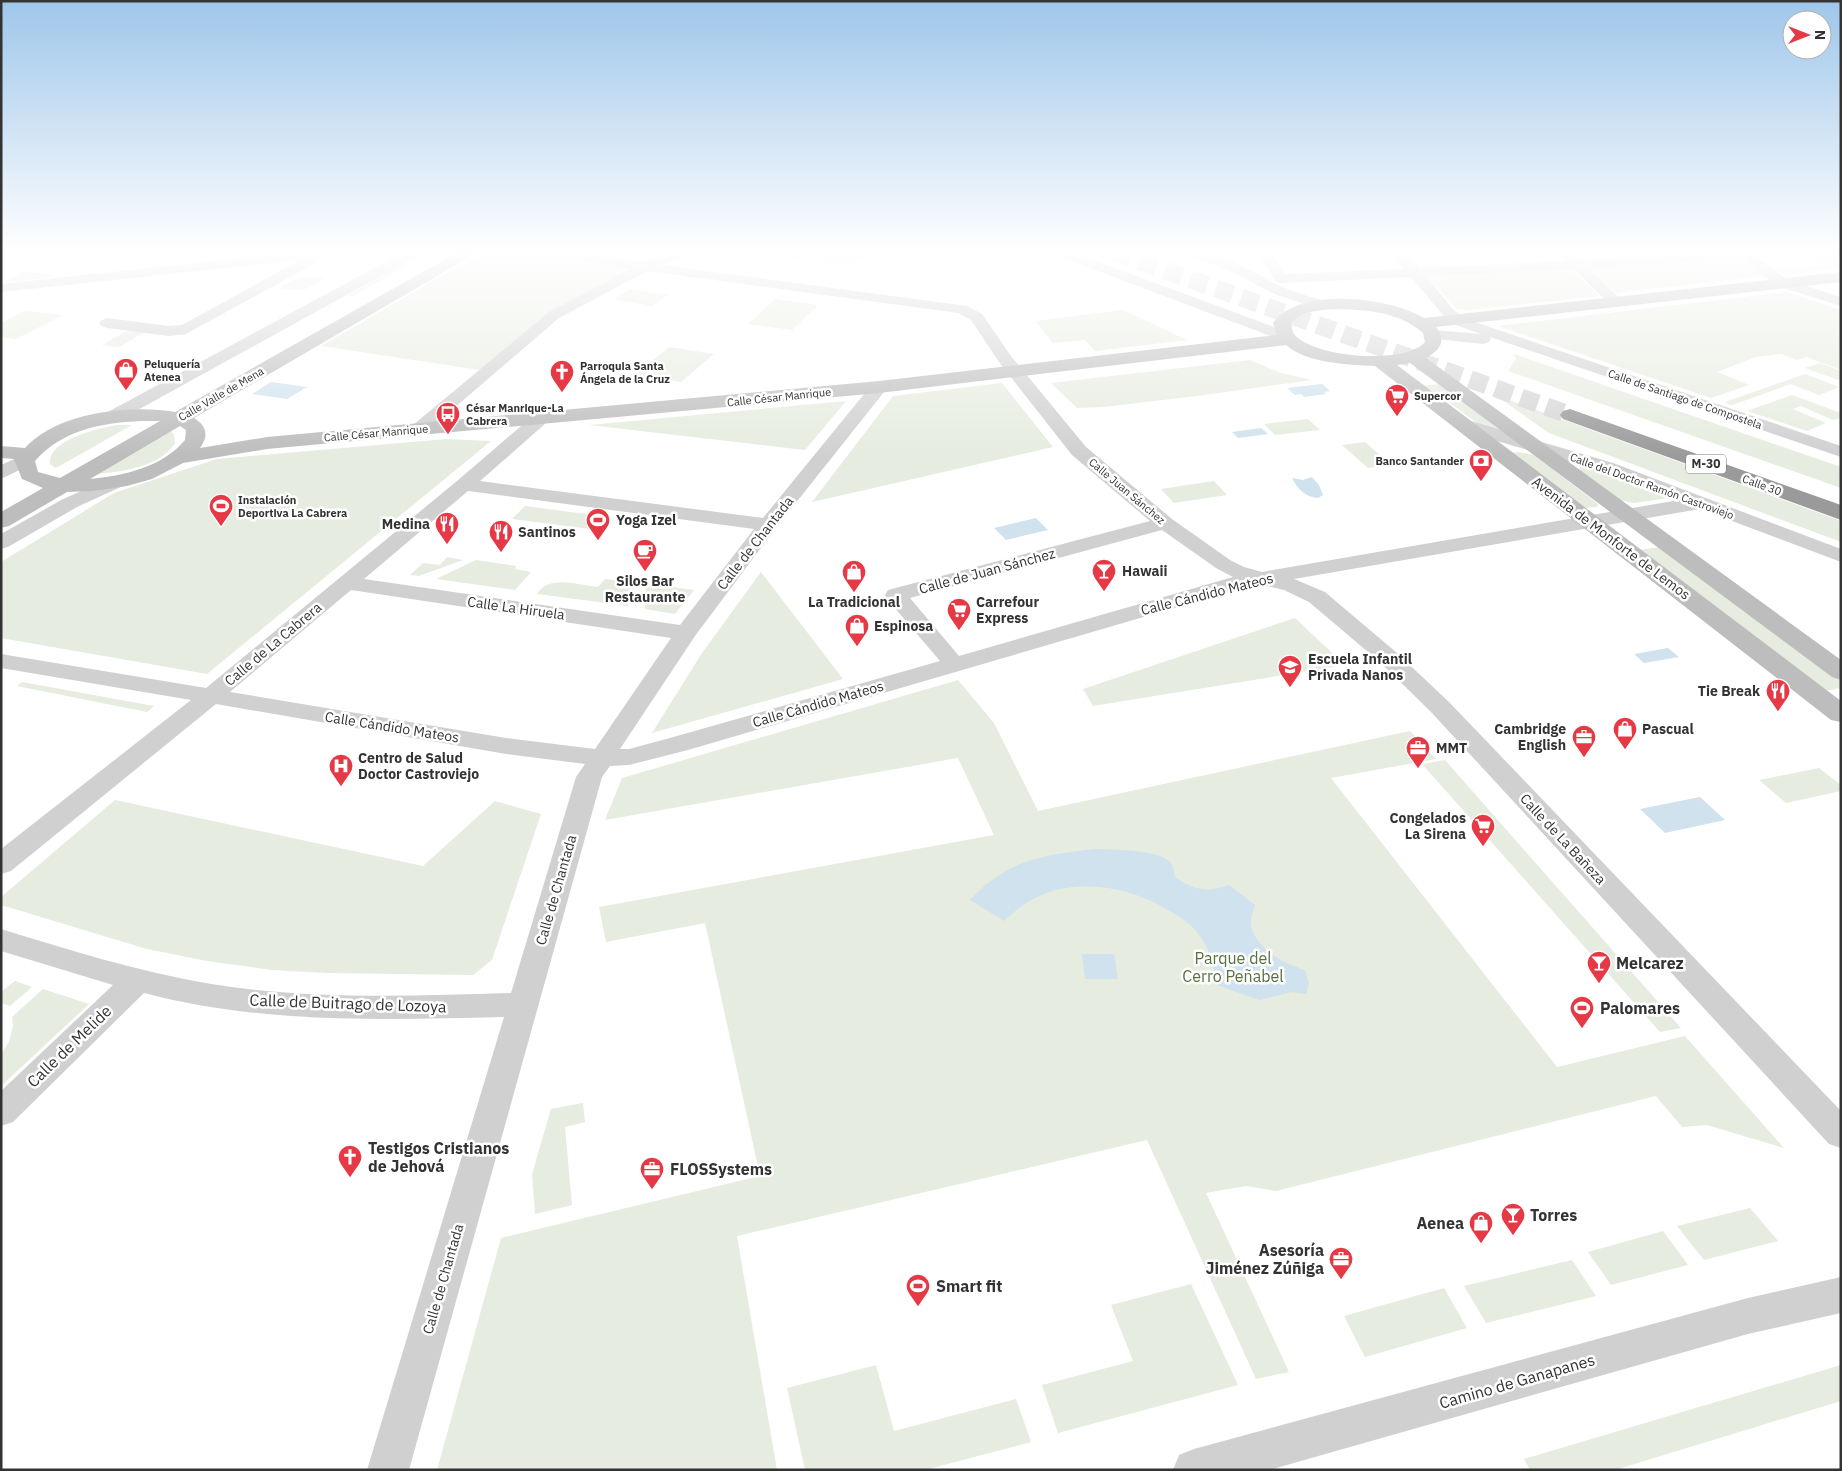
<svg xmlns="http://www.w3.org/2000/svg" width="1842" height="1471" font-family="'IBM Plex Sans',sans-serif">
<style>
.green{fill:#e6ecdf}
.water{fill:#cfe2ee}
.lines{fill:none;stroke-linecap:round;stroke-linejoin:round}
.highway-tunnel{stroke:#d6d6d6;stroke-width:18;stroke-dasharray:18 9;stroke-linecap:butt}
.street{fill:#d0d0d0;fill-rule:evenodd}
.secondary{fill:#bdbdbd;fill-rule:evenodd}
.highway{fill:#9a9a9a;fill-rule:evenodd}
.labels{text-anchor:middle;stroke-width:5;stroke-linejoin:round;paint-order:stroke}
.far-poi-label{font-size:11px;font-weight:bold;fill:#333;stroke:#fff;text-anchor:start}
.far-street-label{font-size:11px;fill:#333;stroke:#fff}
.shield{fill:#fff;stroke:#707070;stroke-width:1}
.shield-label{font-size:12px;font-weight:bold;fill:#333}
.poi-label{font-size:14px;font-weight:bold;fill:#333;stroke:#fff;text-anchor:start}
.street-label{font-size:14px;fill:#333;stroke:#fff}
.near-park-label{font-size:16px;fill:#56703f;stroke:#fff}
.near-poi-label{font-size:16px;font-weight:bold;fill:#333;stroke:#fff;text-anchor:start}
.near-street-label{font-size:16px;fill:#333;stroke:#fff}
</style>
<rect width="100%" height="100%" fill="#fff"/>
<g class="green">
<polygon points="425,252 427,254 351,297 347,295"/>
<polygon points="515,252 638,270 554,315 487,371 321,346 465,262 487,255"/>
<path d="M 587,252 L 662,252 C 635,262 615,256 587,252 Z"/>
<polygon points="775,252 895,252 837,266 814,255 793,260"/>
<polygon points="1802,252 1841,252 1841,268 1785,274 1776,269 1824,266"/>
<polygon points="1741,257 1765,276 1616,293 1587,267"/>
<polygon points="1569,267 1599,295 1598,296 1468,310 1457,309 1426,276"/>
<polygon points="25,271 53,275 46,278 1,283"/>
<polygon points="301,276 325,278 304,290 277,289"/>
<polygon points="630,289 668,295 652,306 614,299"/>
<polygon points="1787,292 1841,310 1841,370 1807,357 1797,360 1781,354 1756,357 1717,372 1749,385 1711,398 1498,326"/>
<polygon points="775,299 818,305 792,330 748,324"/>
<polygon points="1123,310 1187,340 1095,351 1085,340 1053,343 1035,321"/>
<polygon points="25,311 63,315 16,339 1,337 1,323"/>
<polygon points="130,329 147,331 119,347 102,345"/>
<polygon points="669,347 714,354 681,382 635,375"/>
<polygon points="1514,354 1841,467 1841,488 1508,371 1516,359"/>
<polygon points="1250,360 1281,373 1312,380 1197,396 1103,407 1077,408 1051,383"/>
<polygon points="1820,363 1841,371 1841,381 1805,368"/>
<polygon points="1805,374 1839,387 1819,395 1791,384 1735,404 1730,405 1725,402"/>
<polygon points="1002,383 1053,447 812,502 893,396"/>
<polygon points="1441,384 1502,432 1478,424 1445,399 1420,386"/>
<polygon points="1495,395 1841,521 1841,542 1549,433"/>
<polygon points="1792,395 1841,413 1841,418 1833,420 1801,406 1793,409 1826,423 1807,431 1747,411"/>
<polygon points="846,401 805,450 589,425"/>
<polygon points="1308,419 1320,430 1275,435 1264,424"/>
<path d="M 117,425 L 132,425 L 56,468 L 50,464 C 47,440 99,428 117,425 Z"/>
<path d="M 170,430 L 174,435 L 175,443 C 160,467 121,472 95,474 Z"/>
<polygon points="446,439 491,441 207,674 1,638 1,562 114,493 217,459"/>
<polygon points="1365,442 1391,465 1368,468 1342,445"/>
<polygon points="1519,452 1534,455 1598,504 1597,507 1585,508 1512,453"/>
<polygon points="1584,466 1668,498 1634,503 1619,500 1576,470"/>
<polygon points="1214,481 1227,495 1174,503 1161,489"/>
<polygon points="525,506 601,516 590,529 512,519"/>
<polygon points="1660,547 1841,681 1841,688 1824,691 1639,550"/>
<polygon points="447,557 463,560 419,576 410,575 423,563 440,565"/>
<polygon points="476,560 516,566 515,569 531,572 515,590 436,579"/>
<polygon points="761,572 843,679 652,733 702,653"/>
<path d="M 605,579 L 631,582 L 628,606 L 537,594 C 549,574 578,585 598,587 Z"/>
<polygon points="646,583 694,590 675,614 645,609"/>
<polygon points="1295,618 1345,665 1093,706 1083,689"/>
<polygon points="958,680 994,723 1038,811 1410,731 1436,759 1331,778 1557,1067 1685,1036 1784,1148 1707,1125 1682,1127 1656,1096 1276,1191 1246,1186 1206,1193 1289,1372 1256,1379 1147,1140 737,1236 777,1470 437,1470 501,1238 760,1176 705,923 606,942 599,907 994,835 958,758 605,820 622,778"/>
<polygon points="22,682 154,706 147,712 17,686"/>
<polygon points="1445,760 1681,1028 1660,1032 1422,764"/>
<polygon points="1819,768 1841,785 1841,791 1786,803 1759,780"/>
<polygon points="115,800 423,866 495,801 541,814 492,960 473,975 328,973 272,970 207,961 147,949 1,905 1,897"/>
<polygon points="15,981 32,987 10,1006 1,1003 1,992"/>
<polygon points="43,989 89,1004 1,1086 1,1054 9,1042 13,1026 12,1017"/>
<polygon points="583,1103 585,1122 565,1127 572,1205 535,1214 532,1174 551,1109"/>
<polygon points="1750,1208 1778,1241 1704,1260 1677,1226"/>
<polygon points="1663,1231 1688,1265 1611,1285 1588,1252"/>
<polygon points="1572,1260 1596,1296 1486,1323 1464,1286"/>
<polygon points="1191,1284 1238,1385 1058,1433 1042,1385 1133,1361 1111,1305"/>
<polygon points="1444,1288 1467,1328 1365,1357 1344,1316"/>
<polygon points="876,1365 894,1431 1016,1399 1031,1442 925,1470 805,1470 787,1388"/>
<polygon points="1841,1365 1841,1401 1615,1470 1530,1470 1524,1459"/>
</g>
<g class="water">
<polygon points="271,382 307,387 287,399 252,394"/>
<polygon points="1322,384 1330,391 1324,392 1326,394 1304,397 1301,394 1295,395 1287,388"/>
<polygon points="1261,428 1268,434 1238,438 1232,432"/>
<path d="M 1312,477 L 1319,485 L 1323,495 L 1318,498 C 1305,497 1298,489 1292,478 L 1303,480 Z"/>
<polygon points="1036,518 1048,530 1006,540 994,528"/>
<polygon points="1668,648 1679,657 1644,663 1634,654"/>
<polygon points="1700,797 1725,820 1665,833 1640,809"/>
<path d="M 1096,849 C 1114,850 1157,849 1170,862 C 1174,866 1174,872 1175,877 C 1194,890 1207,893 1229,885 L 1255,905 C 1253,912 1250,919 1251,925 C 1255,949 1285,964 1305,970 L 1309,983 L 1306,994 L 1291,992 L 1259,1000 L 1217,985 C 1214,968 1209,946 1197,932 C 1188,921 1175,914 1163,907 C 1124,885 1069,876 1028,902 C 1019,907 1012,914 1004,921 L 970,900 C 1008,859 1043,855 1096,849 Z"/>
<polygon points="1082,954 1114,954 1118,979 1085,979"/>
</g>
<g class="lines">
<polyline class="highway-tunnel" points="1114,252 1570,415"/>
<g class="street">
<polygon points="299,252 341,252 339,255 318,258 317,262 186,334 169,336 107,328 102,326 99,323 102,320 107,318 169,326 182,325 300,260 1,292 1,284"/>
<polygon points="404,252 421,252 419,255 116,422 110,423 104,422 101,418 104,414"/>
<path d="M 548,252 L 578,252 L 643,262 L 671,252 L 689,252 L 687,255 L 661,265 L 967,306 L 982,314 L 1011,356 L 1086,447 L 1172,519 L 1230,560 L 1244,567 L 1262,572 L 1679,500 L 1599,471 L 1490,439 L 1455,427 L 1452,423 L 1455,419 L 1461,418 L 1613,463 L 1841,549 L 1841,562 L 1700,509 L 1294,579 L 1325,592 L 1397,653 L 1449,702 L 1841,1111 L 1841,1148 L 1829,1144 L 1431,712 L 1381,663 L 1309,602 L 1284,590 L 1262,585 L 1243,588 L 688,750 L 629,765 L 610,766 L 602,777 L 409,1470 L 367,1470 L 504,1017 C 383,1020 261,1024 144,993 L 13,1122 L 1,1126 L 1,1091 L 113,985 L 1,951 L 1,929 C 70,950 139,972 211,984 C 310,1000 411,996 511,993 L 576,777 L 585,764 L 506,754 L 216,704 L 11,871 L 1,874 L 1,849 L 191,700 L 1,668 L 1,654 L 206,688 L 457,481 L 534,415 L 540,414 L 546,415 L 549,419 L 546,423 L 480,481 L 763,518 L 873,383 L 885,383 L 888,387 L 775,529 L 695,636 L 620,749 L 629,749 L 670,738 L 940,661 L 888,600 L 885,595 L 888,590 L 1150,521 L 1072,455 L 999,362 L 971,320 L 958,313 L 647,271 L 559,318 L 425,433 L 419,434 L 413,433 L 410,429 L 413,425 L 549,312 L 630,269 L 555,256 ZM 468,491 L 754,529 L 680,625 L 364,579 ZM 1162,530 L 1216,568 L 1233,577 L 959,656 L 910,598 ZM 351,590 L 671,638 L 595,749 L 506,738 L 230,692 Z"/>
<polygon points="1053,252 1072,252 1293,334 1295,337 1293,340 1281,340 1055,255"/>
<path d="M 1185,252 C 1221,248 1255,275 1287,289 C 1300,294 1315,298 1328,302 L 1331,305 L 1328,308 L 1323,310 L 1277,295 L 1232,272 L 1187,255 Z"/>
<polygon points="1257,252 1271,252 1285,274 1404,269 1391,252 1405,252 1419,268 1565,261 1562,257 1569,253 1574,254 1581,260 1718,252 1782,252 1780,255 1758,257 1787,280 1841,297 1841,306 1777,286 1742,258 1589,268 1623,302 1620,305 1610,305 1574,269 1426,276 1452,308 1463,318 1841,446 1841,457 1490,337 1491,339 1489,342 1483,344 1427,338 1425,335 1427,332 1433,330 1481,334 1453,324 1442,314 1411,277 1281,283 1276,282"/>
<polygon points="25,454 32,456 34,460 32,464 1,479 1,465"/>
<polygon points="116,476 123,478 126,482 123,486 77,507 8,547 1,549 1,534 63,499"/>
<polygon points="1841,1277 1841,1313 1748,1334 1269,1470 1173,1470 1179,1455 1194,1449 1748,1298"/>
</g>
<path class="secondary" d="M 458,252 L 476,252 L 473,255 L 194,418 C 207,426 209,436 200,448 L 267,437 L 879,381 L 1277,335 L 1273,323 C 1299,286 1390,297 1424,318 L 1841,272 L 1841,282 L 1436,327 C 1447,341 1440,350 1426,358 L 1841,660 L 1841,680 L 1832,677 L 1410,363 L 1397,365 L 1841,701 L 1841,722 L 1831,720 L 1375,366 C 1349,365 1306,363 1286,345 L 879,393 L 267,449 L 183,463 L 152,479 L 127,486 L 93,491 L 67,492 L 9,526 L 1,528 L 1,512 L 43,488 L 22,479 L 14,459 L 1,458 L 1,446 L 25,448 C 57,412 131,404 175,412 ZM 1338,309 C 1369,310 1399,312 1423,333 L 1425,342 C 1405,365 1313,358 1294,334 C 1292,331 1292,327 1291,323 C 1303,310 1321,310 1338,309 ZM 140,421 L 160,421 L 60,478 L 38,472 L 35,461 C 62,430 101,423 140,421 ZM 180,426 L 186,430 L 185,440 C 163,467 123,476 90,479 Z"/>
<polygon class="highway" points="1570,409 1841,505 1841,520 1563,419 1560,415 1563,411"/>
</g>
<linearGradient id="sky" x2="0" y2="1"><stop stop-color="#9ec6ea"/><stop offset="0.55" stop-color="#fff"/><stop offset="1" stop-color="#fff" stop-opacity="0"/></linearGradient>
<rect width="1842" height="457" fill="url(#sky)"/>
<defs>
<symbol id="shop-pin" viewBox="-11 -11 22 30"><path d="M0 17L-7.5 6A9.5 9.5 0 1 1 7.5 6Z" fill="#e63946" stroke="#fff"/><path d="M-5-2.5h2.3a2.7 3.5 0 0 1 5.4 0H5L5.5 6h-11ZM-1.5-2.5h3a1.5 2.3 0 0 0-3 0Z" fill="#fff"/></symbol>
<symbol id="church-pin" viewBox="-11 -11 22 30"><path d="M0 17L-7.5 6A9.5 9.5 0 1 1 7.5 6Z" fill="#e63946" stroke="#fff"/><path d="M-1.2-6h2.4v3.5h3.3v2.4h-3.3V6h-2.4V-.1h-3.3v-2.4h3.3Z" fill="#fff"/></symbol>
<symbol id="supermarket-pin" viewBox="-11 -11 22 30"><path d="M0 17L-7.5 6A9.5 9.5 0 1 1 7.5 6Z" fill="#e63946" stroke="#fff"/><path d="M-6-5.5h2.5l.6 2H6L4.5 2H-2.5L-4.4-4H-6ZM-1.5 3.2a1.3 1.3 0 1 0 .1 0ZM3 3.2a1.3 1.3 0 1 0 .1 0Z" fill="#fff"/></symbol>
<symbol id="bus-pin" viewBox="-11 -11 22 30"><path d="M0 17L-7.5 6A9.5 9.5 0 1 1 7.5 6Z" fill="#e63946" stroke="#fff"/><path d="M-5-6H5V4H4V6H2V4H-2V6H-4V4H-5ZM-3.5-4V0h7V-4ZM-3.5 1.2v1.5H-2V1.2ZM2 1.2v1.5H3.5V1.2Z" fill="#fff"/></symbol>
<symbol id="bank-pin" viewBox="-11 -11 22 30"><path d="M0 17L-7.5 6A9.5 9.5 0 1 1 7.5 6Z" fill="#e63946" stroke="#fff"/><path d="M-6-4H6V4H-6ZM0-2.3a2.3 2.3 0 1 0 0 4.6a2.3 2.3 0 1 0 0-4.6Z" fill="#fff"/></symbol>
<symbol id="stadium-pin" viewBox="-11 -11 22 30"><path d="M0 17L-7.5 6A9.5 9.5 0 1 1 7.5 6Z" fill="#e63946" stroke="#fff"/><path d="M0-5a6.5 5 0 1 0 0 10a6.5 5 0 1 0 0-10ZM-3.5-1.8h7v3.6h-7Z" fill="#fff"/></symbol>
<symbol id="restaurant-pin" viewBox="-11 -11 22 30"><path d="M0 17L-7.5 6A9.5 9.5 0 1 1 7.5 6Z" fill="#e63946" stroke="#fff"/><path d="M-5-6h1v4h1v-4h1v4h1v-4h1v5L-1.5 .5V6h-2V.5L-5-1ZM5-6V6H3V1.5H1.5Q1.5-4 5-6Z" fill="#fff"/></symbol>
<symbol id="cafe-pin" viewBox="-11 -11 22 30"><path d="M0 17L-7.5 6A9.5 9.5 0 1 1 7.5 6Z" fill="#e63946" stroke="#fff"/><path d="M-5.5-4.5H6V0H3Q3 3.5 0 3.5H-2.5Q-5.5 3.5-5.5 0ZM3-3.2v2h1.7v-2ZM-6 4.5H4V6H-6Z" fill="#fff"/></symbol>
<symbol id="bar-pin" viewBox="-11 -11 22 30"><path d="M0 17L-7.5 6A9.5 9.5 0 1 1 7.5 6Z" fill="#e63946" stroke="#fff"/><path d="M-6-5H6L.8 .8V4.5H3.5V6h-7V4.5H-.8V.8Z" fill="#fff"/></symbol>
<symbol id="school-pin" viewBox="-11 -11 22 30"><path d="M0 17L-7.5 6A9.5 9.5 0 1 1 7.5 6Z" fill="#e63946" stroke="#fff"/><path d="M0-5L7-2L0 1L-7-2ZM-4 1L0 2.5L4 1V4Q0 6-4 4Z" fill="#fff"/></symbol>
<symbol id="office-pin" viewBox="-11 -11 22 30"><path d="M0 17L-7.5 6A9.5 9.5 0 1 1 7.5 6Z" fill="#e63946" stroke="#fff"/><path d="M-6-3h4V-5.5h4V-3h4V5H-6ZM-1-4.5V-3h2v-1.5ZM-6 0V1H6V0Z" fill="#fff"/></symbol>
<symbol id="hospital-pin" viewBox="-11 -11 22 30"><path d="M0 17L-7.5 6A9.5 9.5 0 1 1 7.5 6Z" fill="#e63946" stroke="#fff"/><path d="M-5-5h3v3.5h4V-5h3V5h-3V1.5h-4V5h-3Z" fill="#fff"/></symbol>
</defs>
<g fill-rule="evenodd">
<use href="#shop-pin" x="112" y="356" width="28" height="38"/>
<use href="#church-pin" x="548" y="358" width="28" height="38"/>
<use href="#supermarket-pin" x="1383" y="382" width="28" height="38"/>
<use href="#bus-pin" x="434" y="400" width="28" height="38"/>
<use href="#bank-pin" x="1467" y="447" width="28" height="38"/>
<use href="#stadium-pin" x="207" y="492" width="28" height="38"/>
<use href="#stadium-pin" x="584" y="506" width="28" height="38"/>
<use href="#restaurant-pin" x="433" y="510" width="28" height="38"/>
<use href="#restaurant-pin" x="487" y="518" width="28" height="38"/>
<use href="#cafe-pin" x="631" y="537" width="28" height="38"/>
<use href="#bar-pin" x="1090" y="557" width="28" height="38"/>
<use href="#shop-pin" x="840" y="558" width="28" height="38"/>
<use href="#supermarket-pin" x="945" y="596" width="28" height="38"/>
<use href="#shop-pin" x="843" y="612" width="28" height="38"/>
<use href="#school-pin" x="1276" y="653" width="28" height="38"/>
<use href="#restaurant-pin" x="1764" y="677" width="28" height="38"/>
<use href="#shop-pin" x="1611" y="715" width="28" height="38"/>
<use href="#office-pin" x="1570" y="723" width="28" height="38"/>
<use href="#office-pin" x="1404" y="734" width="28" height="38"/>
<use href="#hospital-pin" x="327" y="752" width="28" height="38"/>
<use href="#supermarket-pin" x="1469" y="812" width="28" height="38"/>
<use href="#bar-pin" x="1585" y="949" width="28" height="38"/>
<use href="#stadium-pin" x="1568" y="994" width="28" height="38"/>
<use href="#church-pin" x="336" y="1143" width="28" height="38"/>
<use href="#office-pin" x="638" y="1155" width="28" height="38"/>
<use href="#bar-pin" x="1499" y="1201" width="28" height="38"/>
<use href="#shop-pin" x="1467" y="1209" width="28" height="38"/>
<use href="#office-pin" x="1327" y="1245" width="28" height="38"/>
<use href="#stadium-pin" x="904" y="1272" width="28" height="38"/>
</g>
<g class="labels">
<g class="far-poi-label">
<text x="144" y="368">Peluquería<tspan x="144" dy="13">Atenea</tspan></text>
<text x="580" y="370">Parroquia Santa<tspan x="580" dy="13">Ángela de la Cruz</tspan></text>
<text x="1414" y="400">Supercor</text>
<text x="466" y="412">César Manrique-La<tspan x="466" dy="13">Cabrera</tspan></text>
<text x="1464" y="465" text-anchor="end">Banco Santander</text>
<text x="238" y="504">Instalación<tspan x="238" dy="13">Deportiva La Cabrera</tspan></text>
</g>
<g class="far-street-label">
<text transform="translate(221 394) rotate(-30)" y="4">Calle Valle de Mena</text>
<text transform="translate(779 397) rotate(-6)" y="4">Calle César Manrique</text>
<text transform="translate(1685 399) rotate(19)" y="4">Calle de Santiago de Compostela</text>
<text transform="translate(376 433) rotate(-5)" y="4">Calle César Manrique</text>
<text transform="translate(1762 485) rotate(20)" y="4">Calle 30</text>
<text transform="translate(1652 486) rotate(20)" y="4">Calle del Doctor Ramón Castroviejo</text>
<text transform="translate(1127 491) rotate(40)" y="4">Calle Juan Sánchez</text>
</g>
<rect class="shield" x="1686" y="454.5" width="40" height="19" rx="4"/>
<g class="shield-label">
<text x="1706" y="468">M-30</text>
</g>
<g class="poi-label">
<text x="616" y="525">Yoga Izel</text>
<text x="430" y="529" text-anchor="end">Medina</text>
<text x="518" y="537">Santinos</text>
<text x="1122" y="576">Hawaii</text>
<text x="645" y="586" text-anchor="middle">Silos Bar<tspan x="645" dy="16">Restaurante</tspan></text>
<text x="854" y="607" text-anchor="middle">La Tradicional</text>
<text x="976" y="607">Carrefour<tspan x="976" dy="16">Express</tspan></text>
<text x="874" y="631">Espinosa</text>
<text x="1308" y="664">Escuela Infantil<tspan x="1308" dy="16">Privada Nanos</tspan></text>
<text x="1760" y="696" text-anchor="end">Tie Break</text>
<text x="1566" y="734" text-anchor="end">Cambridge<tspan x="1566" dy="16">English</tspan></text>
<text x="1642" y="734">Pascual</text>
<text x="1436" y="753">MMT</text>
<text x="358" y="763">Centro de Salud<tspan x="358" dy="16">Doctor Castroviejo</tspan></text>
<text x="1466" y="823" text-anchor="end">Congelados<tspan x="1466" dy="16">La Sirena</tspan></text>
</g>
<g class="street-label">
<text transform="translate(1611 538) rotate(37)" y="5">Avenida de Monforte de Lemos</text>
<text transform="translate(755 543) rotate(-52)" y="5">Calle de Chantada</text>
<text transform="translate(987 571) rotate(-15)" y="5">Calle de Juan Sánchez</text>
<text transform="translate(1207 594) rotate(-14)" y="5">Calle Cándido Mateos</text>
<text transform="translate(516 608) rotate(8)" y="5">Calle La Hiruela</text>
<text transform="translate(273 644) rotate(-40)" y="5">Calle de La Cabrera</text>
<text transform="translate(818 704) rotate(-16)" y="5">Calle Cándido Mateos</text>
<text transform="translate(392 727) rotate(9)" y="5">Calle Cándido Mateos</text>
<text transform="translate(1563 839) rotate(47)" y="5">Calle de La Bañeza</text>
<text transform="translate(556 890) rotate(-74)" y="5">Calle de Chantada</text>
<text transform="translate(443 1279) rotate(-74)" y="5">Calle de Chantada</text>
</g>
<g class="near-park-label">
<text x="1233" y="964">Parque del<tspan x="1233" dy="18">Cerro Peñabel</tspan></text>
</g>
<g class="near-poi-label">
<text x="1616" y="969">Melcarez</text>
<text x="1600" y="1014">Palomares</text>
<text x="368" y="1154">Testigos Cristianos<tspan x="368" dy="18">de Jehová</tspan></text>
<text x="670" y="1175">FLOSSystems</text>
<text x="1530" y="1221">Torres</text>
<text x="1464" y="1229" text-anchor="end">Aenea</text>
<text x="1324" y="1256" text-anchor="end">Asesoría<tspan x="1324" dy="18">Jiménez Zúñiga</tspan></text>
<text x="936" y="1292">Smart fit</text>
</g>
<g class="near-street-label">
<text transform="translate(348 1003) rotate(2)" y="6">Calle de Buitrago de Lozoya</text>
<text transform="translate(69 1046) rotate(-44)" y="6">Calle de Melide</text>
<text transform="translate(1517 1381) rotate(-16)" y="6">Camino de Ganapanes</text>
</g>
</g>
<rect width="1842" height="1471" fill="none" stroke="#333333" stroke-width="5"/>
<g transform="translate(1807 35) rotate(90)"><circle r="24" fill="#ffffff" stroke="#adadad"/>
<path d="M0-4L9 19L0 12L-9 19Z" fill="#e63946"/>
<text y="-8" font-size="14" font-weight="bold" text-anchor="middle" fill="#333333">N</text>
</g>
</svg>
